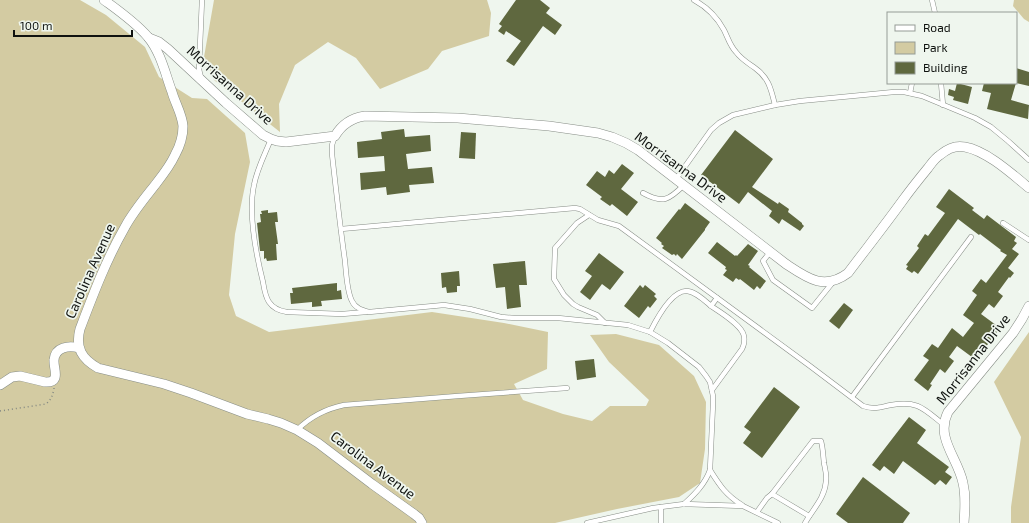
<svg xmlns="http://www.w3.org/2000/svg" width="1029" height="523" font-family="'Exo 2',sans-serif">
<style>
.green{fill:#d3cba2}
.building{fill:#5f683f}
.lines{fill:none;stroke-linecap:round;stroke-linejoin:round}
.lane-casing{stroke:#878d86;stroke-width:5.5}
.street-casing{stroke:#878d86;stroke-width:10}
.path{stroke:#838882;stroke-width:1.5;stroke-dasharray:1 3;stroke-linecap:butt}
.lane{stroke:#fff;stroke-width:4.5}
.street{stroke:#fff;stroke-width:9}
.labels{text-anchor:middle;stroke-width:3.5;stroke-linejoin:round;paint-order:stroke}
.street-label{font-size:14px;fill:#0f120f;stroke:#eff6ee}
</style>
<rect width="100%" height="100%" fill="#eff6ee"/>
<g class="green">
<polygon points="0,0 80,0 106,15 145,47 159,77 192,98 207,99 245,133 250,162 235,234 229,295 236,316 269,332 432,312 504,323 548,332 547,369 514,384 523,400 563,414 592,421 610,406 646,406 649,400 609,362 590,335 616,334 659,345 694,376 706,402 705,449 700,483 679,497 617,509 555,523 0,523"/>
<polygon points="214,0 487,0 491,13 489,36 442,51 428,69 380,89 356,58 328,42 295,65 279,104 280,132 214,80 204,57"/>
<polygon points="1014,0 1029,0 1029,22 1024,19 1013,6"/>
<polygon points="1029,332 1029,523 1011,523 1011,507 1021,437 994,382"/>
</g>
<g class="building">
<polygon points="516,0 540,0 550,8 546,13 562,25 555,35 543,26 514,66 506,61 521,41 506,31 504,35 498,31 502,26 499,24"/>
<polygon points="1016,68 1029,72 1029,86 1016,83"/>
<polygon points="957,83 972,87 968,104 953,100 954,97 948,95 949,89 955,91"/>
<polygon points="984,83 1016,83 1011,100 1029,105 1028,119 987,109 991,93 982,91"/>
<polygon points="404,129 405,137 430,135 431,151 406,154 408,169 432,167 434,183 409,185 410,192 387,195 386,187 361,190 360,173 385,171 384,156 358,158 357,142 382,139 381,132"/>
<polygon points="735,130 773,159 752,187 778,204 779,202 789,209 788,212 802,223 802,224 804,226 800,231 782,219 779,224 769,216 772,211 748,192 739,204 701,175"/>
<polygon points="461,132 476,133 475,159 459,158"/>
<polygon points="622,164 634,173 621,189 638,202 627,216 612,204 610,206 600,199 602,197 586,185 597,171 605,177 609,170 614,174"/>
<polygon points="949,189 974,208 972,210 984,219 987,215 1016,237 1014,241 1017,243 1012,249 1019,254 1008,268 1014,273 1010,278 1009,277 998,292 1003,296 994,308 989,304 981,314 1000,328 976,360 957,346 949,357 954,361 945,373 940,369 930,384 932,385 928,391 914,380 929,360 923,356 932,344 938,348 952,328 963,337 974,323 963,315 977,295 972,291 981,279 986,283 1007,255 1000,251 1001,250 980,234 979,235 958,219 918,274 914,271 912,273 906,269 908,266 906,265 919,248 917,246 925,234 928,236 945,213 936,207"/>
<polygon points="685,203 710,222 705,229 705,230 682,259 677,254 676,256 674,254 672,255 662,248 664,246 661,244 662,243 656,238 679,209 680,210"/>
<polygon points="268,210 268,213 277,212 278,222 275,222 278,244 276,244 277,260 267,261 266,258 264,259 264,251 260,251 257,223 261,222 260,214 262,214 261,211"/>
<polygon points="717,242 735,256 736,255 737,256 748,244 758,251 748,265 750,266 749,267 766,281 760,289 757,286 754,290 740,279 739,280 736,278 733,282 723,275 727,270 725,269 726,267 708,253"/>
<polygon points="599,253 624,272 610,290 602,284 590,300 580,292 592,276 585,271"/>
<polygon points="525,261 527,285 519,285 521,307 507,309 505,287 496,288 493,264"/>
<polygon points="459,271 460,286 457,286 457,292 447,293 446,287 442,288 441,273"/>
<polygon points="337,283 337,291 341,290 342,299 321,301 322,306 312,307 312,302 291,304 290,293 293,293 292,288"/>
<polygon points="640,285 643,288 645,285 656,294 654,296 657,299 650,308 648,306 639,318 624,306"/>
<polygon points="844,303 853,310 839,329 829,321"/>
<polygon points="594,359 596,377 577,380 575,361"/>
<polygon points="774,387 800,407 762,458 743,443 751,432 744,427"/>
<polygon points="909,417 926,430 917,443 949,467 945,472 952,477 946,485 940,480 935,485 903,461 894,474 884,466 880,471 872,465"/>
<polygon points="863,477 910,513 903,523 848,523 836,514"/>
</g>
<g class="lines">
<defs>
<g id="lane">
<path d="M 694,0 C 707,7 717,17 724,30 C 728,38 730,46 736,52 C 741,59 748,63 755,68 C 769,78 771,89 775,105"/>
<polyline points="932,0 935,13"/>
<polyline points="201,78 199,69 202,0"/>
<polyline points="941,83 943,105"/>
<polyline points="910,93 912,83"/>
<path d="M 335,136 L 332,145 L 332,154 C 336,190 340,226 345,261 C 346,272 347,292 352,301 C 355,308 362,310 369,312 L 444,305 L 470,309 L 501,317 L 515,318 L 558,318 L 628,325 L 650,332 L 668,343 L 699,367 L 706,376 L 710,382 L 713,396 L 713,404 L 710,470 C 705,484 695,494 684,504"/>
<path d="M 271,139 C 265,154 257,169 254,185 C 248,213 256,254 263,282 C 264,288 265,296 269,302 C 273,308 280,311 287,312 L 342,314 L 366,312"/>
<polyline points="676,179 711,130 719,123 733,115 775,105 800,101 894,92 904,92 922,96 975,118 991,127 1008,141 1029,160"/>
<path d="M 643,193 C 663,204 669,200 684,185"/>
<polyline points="589,215 577,223 555,248 554,279 564,295 573,304 578,307 597,315 605,323"/>
<polyline points="1003,223 1029,240"/>
<path d="M 341,229 L 575,208 L 580,209 L 598,220 L 619,226 L 810,366 L 863,406 C 875,410 880,407 891,405 C 918,400 924,409 944,425"/>
<polyline points="771,251 763,261 773,280 812,308 833,282"/>
<path d="M 711,306 C 720,312 742,325 744,336 C 745,341 744,345 742,349 L 712,390"/>
<path d="M 650,332 C 656,320 672,290 687,291 C 696,292 704,300 711,306 L 717,298"/>
<polyline points="852,397 971,237"/>
<path d="M 297,430 C 311,416 325,409 344,405 L 458,396 L 567,388"/>
<path d="M 710,470 C 720,486 726,495 742,505"/>
<polyline points="772,494 809,516"/>
<path d="M 757,512 L 767,498 L 772,494 L 813,441 L 821,441 C 823,448 823,455 824,463 C 825,469 827,475 826,481 C 825,498 813,509 805,523"/>
<polyline points="587,523 653,508 684,504 743,506 778,523"/>
<polyline points="661,523 661,507"/>
</g>
<g id="street">
<path d="M 104,0 C 119,11 135,22 148,37 C 161,53 165,73 172,92 C 175,103 182,114 183,126 C 183,137 180,146 175,155 C 170,166 162,176 155,185 C 144,199 133,212 125,227 C 106,260 93,295 80,329 C 75,348 82,359 98,368 L 164,384 L 191,393 L 247,414 L 268,419 L 281,423 L 297,430 L 318,443 L 372,484 L 414,514 L 419,518 L 422,523"/>
<path d="M 149,38 L 159,42 L 168,49 L 226,103 L 263,135 L 271,139 L 277,141 L 286,142 L 335,136 C 342,124 351,118 365,116 L 458,118 L 549,126 L 598,133 L 612,137 L 626,143 L 638,150 L 786,264 C 807,278 824,291 848,273 C 866,249 885,225 903,200 C 911,189 919,179 928,168 C 931,164 935,158 940,155 C 947,149 956,145 965,147 C 987,151 1012,174 1029,188"/>
<path d="M 0,385 L 12,377 L 20,376 L 45,382 C 62,383 53,368 54,360 C 55,347 69,345 79,348"/>
<path d="M 964,523 C 965,509 966,496 963,483 C 958,458 935,438 948,412 L 976,378 L 1013,333 L 1022,319 L 1029,306"/>
</g>
</defs>
<use href="#lane" class="lane-casing"/>
<use href="#street" class="street-casing"/>
<path class="path" d="M 0,411 L 46,404 C 51,400 53,395 54,388"/>
<use href="#lane" class="lane"/>
<use href="#street" class="street"/>
</g>
<g class="labels">
<g class="street-label">
<text transform="translate(230 85) rotate(42)" y="5">Morrisanna Drive</text>
<text transform="translate(681 167) rotate(36)" y="5">Morrisanna Drive</text>
<text transform="translate(90 271) rotate(-66)" y="5">Carolina Avenue</text>
<text transform="translate(973 359) rotate(-52)" y="5">Morrisanna Drive</text>
<text transform="translate(373 465) rotate(37)" y="5">Carolina Avenue</text>
</g>
</g>
<rect x="887" y="12" width="130" height="72" fill="#eff6ee" stroke="#959b95"/>
<rect x="895" y="25" width="20" height="6" fill="#ffffff" stroke="#959b95"/>
<text x="923" y="32" font-size="12" fill="#0f120f">Road</text>
<rect x="895" y="42" width="20" height="12" fill="#d3cba2" stroke="#959b95"/>
<text x="923" y="52" font-size="12" fill="#0f120f">Park</text>
<rect x="895" y="62" width="20" height="12" fill="#5f683f" stroke="#959b95"/>
<text x="923" y="72" font-size="12" fill="#0f120f">Building</text>
<path d="M14 30v6h118v-6" fill="none" stroke="#0f120f" stroke-width="2"/>
<text x="20" y="30" font-size="12" fill="#0f120f" stroke="#eff6ee" stroke-width="3" paint-order="stroke">100 m</text>
</svg>
